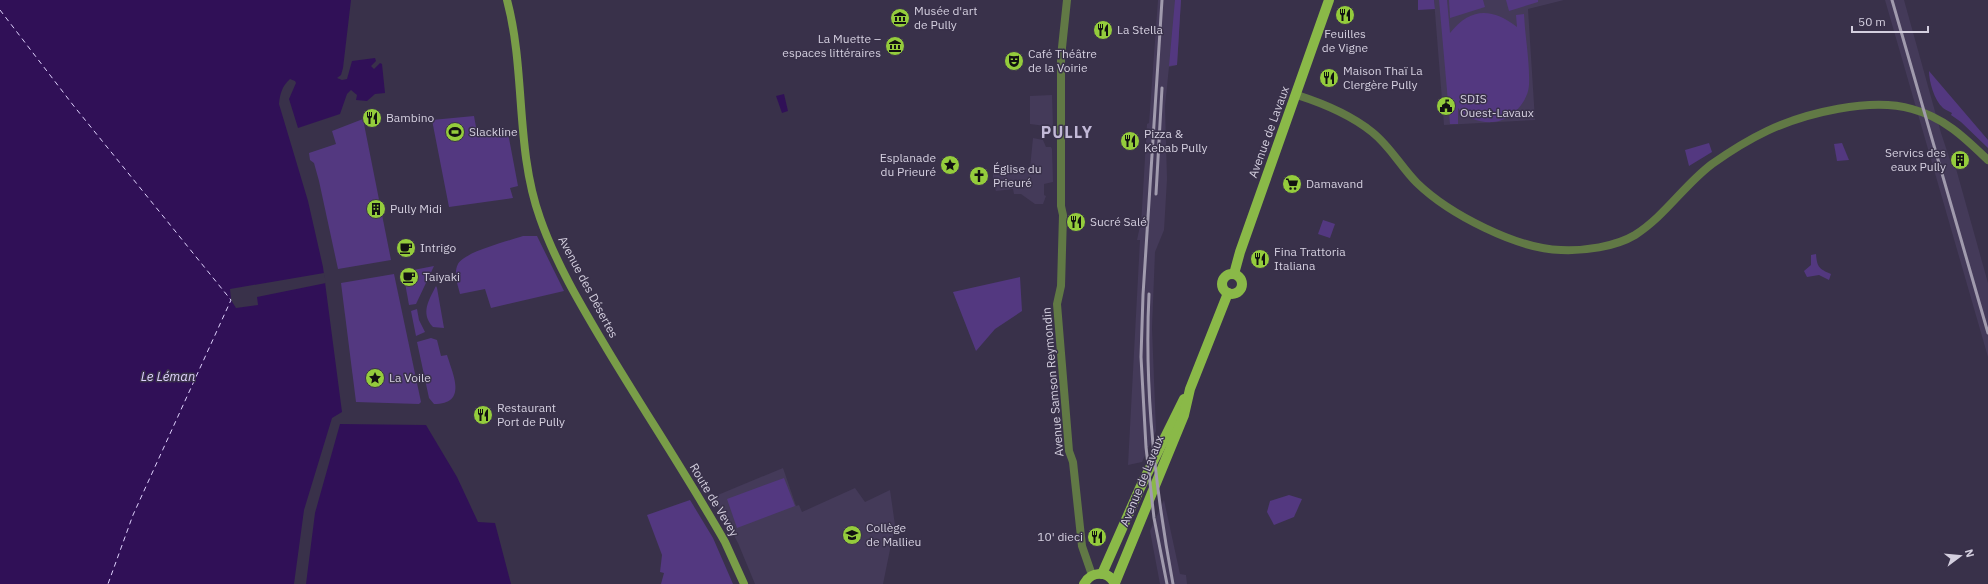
<svg xmlns="http://www.w3.org/2000/svg" width="1988" height="584" font-family="'IBM Plex Sans',sans-serif">
<style>
.built{fill:#443a59}
.green{fill:#533880}
.water{fill:#301057}
.pier{fill:#39314a}
.lines{fill:none;stroke-linecap:round;stroke-linejoin:round}
.ferry{stroke:#ded1fc;stroke-width:1;stroke-dasharray:5 4;stroke-linecap:butt}
.tertiary{stroke:#617945;stroke-width:8}
.secondary{stroke:#799d48;stroke-width:8}
.primary{stroke:#8ab948;stroke-width:10}
.rail{stroke:#a19bae;stroke-width:3}
.labels{text-anchor:middle;stroke-width:3;stroke-linejoin:round;paint-order:stroke}
.poi-label{font-size:12px;fill:#d4cfdf;stroke:#39314a;text-anchor:start}
.street-label{font-size:12px;fill:#d4cfdf;stroke:#39314a}
.water-label{font-size:13px;font-style:italic;fill:#ded1fc;stroke:#39314a}
.district-label{font-size:16px;font-weight:bold;letter-spacing:1px;fill:#c2b9d7;stroke:#39314a}
</style>
<rect width="100%" height="100%" fill="#39314a"/>
<g class="built">
<polygon points="1158,0 1181,0 1177,65 1169,67 1165,106 1167,179 1164,230 1155,252 1152,328 1156,431 1142,462 1128,465 1140,240 1137,240 1140,226 1141,226 1147,124 1149,123"/>
<polygon points="1434,0 1564,0 1528,9 1535,120 1444,125"/>
<polygon points="1885,0 1904,0 1941,133 1950,160 1955,165 1988,283 1988,357"/>
<polygon points="1052,95 1053,127 1030,124 1030,96"/>
<polygon points="1033,138 1043,140 1046,147 1051,147 1052,149 1053,182 1044,184 1044,195 1046,196 1043,204 1035,204 1021,194 1014,194 1013,189 996,191 993,183 993,168 1030,168"/>
<polygon points="783,468 796,506 799,505 802,512 855,488 865,502 890,490 895,525 883,584 755,584 738,543 713,497"/>
<polygon points="1164,500 1180,574 1186,575 1187,584 1160,584 1150,531"/>
</g>
<g class="green">
<polygon points="1175,0 1181,0 1177,65 1169,66"/>
<polygon points="1418,0 1434,0 1435,9 1418,10"/>
<path d="M 1439,0 L 1447,0 L 1450,33 C 1471,7 1492,8 1517,27 L 1516,15 L 1524,14 C 1525,37 1530,62 1529,85 C 1528,102 1511,121 1493,122 C 1481,123 1467,119 1458,108 L 1458,124 L 1450,124 Z"/>
<polygon points="1449,0 1483,0 1485,7 1450,18"/>
<polygon points="1506,0 1538,0 1538,2 1509,11"/>
<path d="M 1929,71 L 1988,140 L 1988,148 L 1961,122 L 1951,115 L 1952,113 C 1949,111 1945,110 1943,108 C 1934,100 1929,81 1929,71 Z"/>
<polygon points="474,116 476,127 484,135 508,133 518,186 510,188 513,198 449,207 432,120"/>
<polygon points="363,119 391,260 338,269 319,181 314,163 310,160 309,153 336,144 332,131"/>
<polygon points="1709,143 1712,152 1689,166 1685,150"/>
<polygon points="1842,143 1849,160 1837,161 1834,144"/>
<polygon points="1323,220 1335,224 1330,238 1318,234"/>
<path d="M 523,236 L 537,236 L 564,291 L 491,308 L 485,289 L 460,294 C 458,285 453,274 458,264 C 464,252 509,241 523,236 Z"/>
<path d="M 1816,254 C 1817,267 1819,269 1831,274 L 1829,280 L 1819,275 L 1807,277 L 1804,271 L 1811,265 L 1811,255 Z"/>
<polygon points="434,266 416,304 409,305 403,272"/>
<polygon points="394,274 421,402 419,404 356,402 341,283"/>
<polygon points="1020,277 1022,311 995,329 976,351 953,292"/>
<path d="M 436,286 L 437,288 L 444,328 L 433,327 C 420,313 429,300 436,286 Z"/>
<polygon points="417,309 419,320 425,332 416,336 411,311"/>
<path d="M 431,338 L 437,340 L 441,356 L 447,355 C 453,375 468,404 434,404 L 429,398 L 417,342 Z"/>
<polygon points="784,478 795,506 737,528 727,499"/>
<polygon points="1289,495 1302,499 1294,517 1274,525 1267,512 1270,501"/>
<polygon points="690,500 713,538 733,584 661,584 664,573 660,572 662,555 647,515"/>
</g>
<g class="water">
<path d="M 0,0 L 351,0 L 343,68 L 341,75 L 337,78 L 342,80 L 347,79 L 352,61 L 375,58 L 376,61 L 371,66 L 374,69 L 380,63 L 382,64 L 385,93 L 375,94 L 367,101 L 356,100 L 357,95 L 351,90 L 347,94 L 340,114 L 298,128 L 289,99 L 296,83 L 295,81 L 290,79 C 282,86 280,94 279,104 L 308,201 L 323,267 L 342,412 L 332,418 L 304,510 L 294,584 L 0,584 Z"/>
<polygon points="784,94 788,111 782,113 776,96"/>
<polygon points="340,424 426,425 457,477 478,522 495,523 511,584 306,584 315,513"/>
</g>
<polygon class="pier" points="324,273 326,283 257,297 258,305 236,308 231,300 230,289"/>
<g class="lines">
<polyline class="ferry" points="0,10 73,105 231,300 133,515 108,584"/>
<g class="tertiary">
<polyline points="1067,0 1061,57 1061,206 1063,215 1061,286 1057,304 1069,451 1073,462 1082,546 1092,575"/>
<path d="M 1297,95 C 1322,103 1351,115 1372,132 C 1390,146 1401,167 1417,183 C 1449,214 1517,249 1561,250 C 1584,251 1615,247 1635,235 C 1665,216 1684,185 1712,164 C 1729,152 1748,140 1767,131 C 1805,113 1871,97 1912,109 C 1945,118 1964,137 1988,160"/>
</g>
<path class="secondary" d="M 507,0 C 526,71 515,148 540,218 C 556,264 582,307 607,349 C 646,414 688,477 725,542 L 744,584"/>
<g class="primary">
<circle cx="1232" cy="284" r="10"/>
<polyline points="1234,274 1240,252 1329,0"/>
<polyline points="1102,574 1140,488 1184,399"/>
<polyline points="1115,583 1184,415 1190,389 1228,293"/>
<path d="M 1084,584 C 1091,571 1108,570 1115,584"/>
</g>
<g class="rail">
<polyline points="1162,0 1143,295 1141,357 1146,447 1154,518 1167,584"/>
<polyline points="1892,0 1988,333"/>
<polyline points="1156,194 1162,88"/>
<path d="M 1149,294 C 1144,392 1155,488 1173,584"/>
</g>
</g>
<defs>
<symbol id="restaurant-disc" viewBox="-11 -11 22 22"><circle r="9.5" fill="#94cc3c" stroke="#39314a"/><path d="M-5-6h1v4h1v-4h1v4h1v-4h1v5L-1.5 .5V6h-2V.5L-5-1ZM5-6V6H3V1.5H1.5Q1.5-4 5-6Z" fill="#111"/></symbol>
<symbol id="museum-disc" viewBox="-11 -11 22 22"><circle r="9.5" fill="#94cc3c" stroke="#39314a"/><path d="M0-6L6-3V-2H-6V-3ZM-5-1h2V3h-2ZM-1-1h2V3h-2ZM3-1h2V3H3ZM-6 4H6V6H-6Z" fill="#111"/></symbol>
<symbol id="theatre-disc" viewBox="-11 -11 22 22"><circle r="9.5" fill="#94cc3c" stroke="#39314a"/><path d="M-5-5.5Q0-4 5-5.5V0Q5 5 0 6Q-5 5-5 0ZM-3.3-2.5H-1v1.5H-3.3ZM1-2.5H3.3v1.5H1ZM-2.8 1Q0 5.5 2.8 1Z" fill="#111"/></symbol>
<symbol id="civic-disc" viewBox="-11 -11 22 22"><circle r="9.5" fill="#94cc3c" stroke="#39314a"/><path d="M-.6-6.5H3V-4.5H.6V-3L4-1V1h2V6H-6V1h2V-1L-.6-3ZM-1.2 2.5V6h2.4V2.5Z" fill="#111"/></symbol>
<symbol id="stadium-disc" viewBox="-11 -11 22 22"><circle r="9.5" fill="#94cc3c" stroke="#39314a"/><path d="M0-5a6.5 5 0 1 0 0 10a6.5 5 0 1 0 0-10ZM-3.5-1.8h7v3.6h-7Z" fill="#111"/></symbol>
<symbol id="building-disc" viewBox="-11 -11 22 22"><circle r="9.5" fill="#94cc3c" stroke="#39314a"/><path d="M-4-6H4V6H1V3H-1V6H-4ZM-2.5-4.3h1.7v1.8h-1.7ZM.8-4.3h1.7v1.8H.8ZM-2.5-1h1.7V.8h-1.7ZM.8-1h1.7V.8H.8Z" fill="#111"/></symbol>
<symbol id="sight-disc" viewBox="-11 -11 22 22"><circle r="9.5" fill="#94cc3c" stroke="#39314a"/><path d="M0-6L1.8-2.2L6-1.7L2.9 1.2L3.7 5.4L0 3.3L-3.7 5.4L-2.9 1.2L-6-1.7L-1.8-2.2Z" fill="#111"/></symbol>
<symbol id="church-disc" viewBox="-11 -11 22 22"><circle r="9.5" fill="#94cc3c" stroke="#39314a"/><path d="M-1.2-6h2.4v3.5h3.3v2.4h-3.3V6h-2.4V-.1h-3.3v-2.4h3.3Z" fill="#111"/></symbol>
<symbol id="supermarket-disc" viewBox="-11 -11 22 22"><circle r="9.5" fill="#94cc3c" stroke="#39314a"/><path d="M-6-5.5h2.5l.6 2H6L4.5 2H-2.5L-4.4-4H-6ZM-1.5 3.2a1.3 1.3 0 1 0 .1 0ZM3 3.2a1.3 1.3 0 1 0 .1 0Z" fill="#111"/></symbol>
<symbol id="cafe-disc" viewBox="-11 -11 22 22"><circle r="9.5" fill="#94cc3c" stroke="#39314a"/><path d="M-5.5-4.5H6V0H3Q3 3.5 0 3.5H-2.5Q-5.5 3.5-5.5 0ZM3-3.2v2h1.7v-2ZM-6 4.5H4V6H-6Z" fill="#111"/></symbol>
<symbol id="school-disc" viewBox="-11 -11 22 22"><circle r="9.5" fill="#94cc3c" stroke="#39314a"/><path d="M0-5L7-2L0 1L-7-2ZM-4 1L0 2.5L4 1V4Q0 6-4 4Z" fill="#111"/></symbol>
</defs>
<g fill-rule="evenodd">
<use href="#restaurant-disc" x="1334" y="4" width="22" height="22"/>
<use href="#museum-disc" x="889" y="7" width="22" height="22"/>
<use href="#restaurant-disc" x="1092" y="19" width="22" height="22"/>
<use href="#museum-disc" x="884" y="35" width="22" height="22"/>
<use href="#theatre-disc" x="1003" y="50" width="22" height="22"/>
<use href="#restaurant-disc" x="1318" y="67" width="22" height="22"/>
<use href="#civic-disc" x="1435" y="95" width="22" height="22"/>
<use href="#restaurant-disc" x="361" y="107" width="22" height="22"/>
<use href="#stadium-disc" x="444" y="121" width="22" height="22"/>
<use href="#restaurant-disc" x="1119" y="130" width="22" height="22"/>
<use href="#building-disc" x="1949" y="149" width="22" height="22"/>
<use href="#sight-disc" x="939" y="154" width="22" height="22"/>
<use href="#church-disc" x="968" y="165" width="22" height="22"/>
<use href="#supermarket-disc" x="1281" y="173" width="22" height="22"/>
<use href="#building-disc" x="365" y="198" width="22" height="22"/>
<use href="#restaurant-disc" x="1065" y="211" width="22" height="22"/>
<use href="#cafe-disc" x="395" y="237" width="22" height="22"/>
<use href="#restaurant-disc" x="1249" y="248" width="22" height="22"/>
<use href="#cafe-disc" x="398" y="266" width="22" height="22"/>
<use href="#sight-disc" x="364" y="367" width="22" height="22"/>
<use href="#restaurant-disc" x="472" y="404" width="22" height="22"/>
<use href="#school-disc" x="841" y="524" width="22" height="22"/>
<use href="#restaurant-disc" x="1086" y="526" width="22" height="22"/>
</g>
<g class="labels">
<g class="poi-label">
<text x="914" y="15">Musée d'art<tspan x="914" dy="14">de Pully</tspan></text>
<text x="1117" y="34">La Stella</text>
<text x="1345" y="38" text-anchor="middle">Feuilles<tspan x="1345" dy="14">de Vigne</tspan></text>
<text x="881" y="43" text-anchor="end">La Muette –<tspan x="881" dy="14">espaces littéraires</tspan></text>
<text x="1028" y="58">Café Théâtre<tspan x="1028" dy="14">de la Voirie</tspan></text>
<text x="1343" y="75">Maison Thaï La<tspan x="1343" dy="14">Clergère Pully</tspan></text>
<text x="1460" y="103">SDIS<tspan x="1460" dy="14">Ouest-Lavaux</tspan></text>
<text x="386" y="122">Bambino</text>
<text x="469" y="136">Slackline</text>
<text x="1144" y="138">Pizza &amp;<tspan x="1144" dy="14">Kebab Pully</tspan></text>
<text x="1946" y="157" text-anchor="end">Servics des<tspan x="1946" dy="14">eaux Pully</tspan></text>
<text x="936" y="162" text-anchor="end">Esplanade<tspan x="936" dy="14">du Prieuré</tspan></text>
<text x="993" y="173">Église du<tspan x="993" dy="14">Prieuré</tspan></text>
<text x="1306" y="188">Damavand</text>
<text x="390" y="213">Pully Midi</text>
<text x="1090" y="226">Sucré Salé</text>
<text x="420" y="252">Intrigo</text>
<text x="1274" y="256">Fina Trattoria<tspan x="1274" dy="14">Italiana</tspan></text>
<text x="423" y="281">Taiyaki</text>
<text x="389" y="382">La Voile</text>
<text x="497" y="412">Restaurant<tspan x="497" dy="14">Port de Pully</tspan></text>
<text x="866" y="532">Collège<tspan x="866" dy="14">de Mallieu</tspan></text>
<text x="1083" y="541" text-anchor="end">10' dieci</text>
</g>
<g class="street-label">
<text transform="translate(1269 132) rotate(-70)" y="4">Avenue de Lavaux</text>
<text transform="translate(588 287) rotate(62)" y="4">Avenue des Désertes</text>
<text transform="translate(1053 382) rotate(-95)" y="4">Avenue Samson Reymondin</text>
<text transform="translate(1142 481) rotate(-68)" y="4">Avenue de Lavaux</text>
<text transform="translate(714 500) rotate(59)" y="4">Route de Vevey</text>
</g>
<g class="water-label">
<text x="168" y="381">Le Léman</text>
</g>
<g class="district-label">
<text x="1067" y="138">PULLY</text>
</g>
</g>
<g transform="translate(1960 556) rotate(74)" stroke="#39314a" stroke-width="3" paint-order="stroke">
<path d="M0-3L7 15L0 10L-7 15Z" fill="#d4cfdf"/>
<text y="-6" font-size="11" font-weight="bold" text-anchor="middle" fill="#d4cfdf">N</text>
</g>
<path d="M1852 26v6h76v-6" fill="none" stroke="#d4cfdf" stroke-width="2"/>
<text x="1858" y="26" font-size="12" fill="#d4cfdf" stroke="#39314a" stroke-width="3" paint-order="stroke">50 m</text>
</svg>
